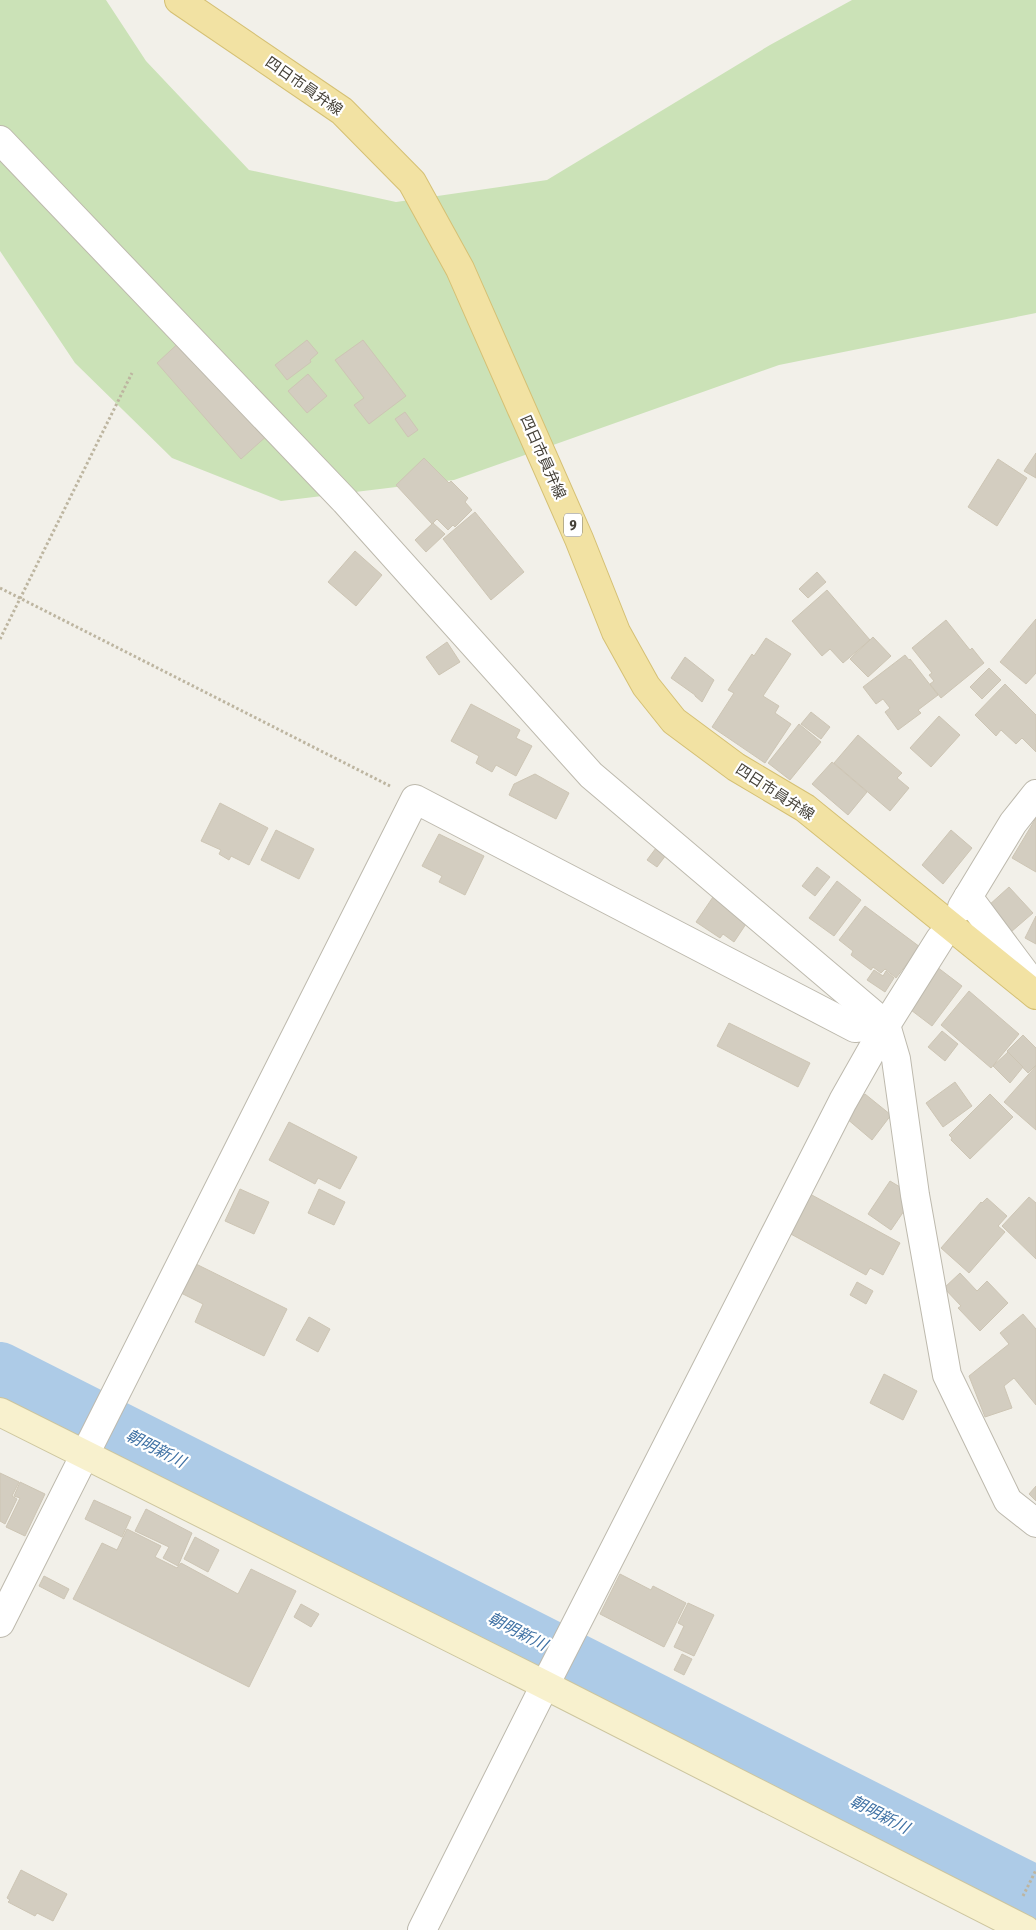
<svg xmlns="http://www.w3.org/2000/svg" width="1036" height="1930" font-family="'Fira Sans Condensed','Noto Sans JP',sans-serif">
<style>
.green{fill:#cbe2b7}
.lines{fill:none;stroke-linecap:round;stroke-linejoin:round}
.river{stroke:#adcbe7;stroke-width:54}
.building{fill:#d3cdc0;stroke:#cdc5b4}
.street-casing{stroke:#bdb9ad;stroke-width:30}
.secondary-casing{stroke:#ccc59e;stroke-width:30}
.primary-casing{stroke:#d5c074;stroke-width:30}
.path{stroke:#bdb5a0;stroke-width:3;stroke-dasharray:2.5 2.5;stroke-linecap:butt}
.street{stroke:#fff;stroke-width:28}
.secondary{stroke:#f8f1ce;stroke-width:28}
.primary{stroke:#f2e2a3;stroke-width:28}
.labels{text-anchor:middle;stroke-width:4.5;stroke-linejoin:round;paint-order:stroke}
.shield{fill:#fff;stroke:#7d7a74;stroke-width:1}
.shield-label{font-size:14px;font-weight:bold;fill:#454138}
.street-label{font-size:15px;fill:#454138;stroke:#fff}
.water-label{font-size:16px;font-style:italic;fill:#3f71a4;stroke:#fff}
</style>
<rect width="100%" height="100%" fill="#f2f0e9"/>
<polygon class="green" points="0,0 106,0 146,61 249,170 396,202 547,180 770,45 852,0 1036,0 1036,313 779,365 454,480 281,501 172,458 75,363 0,251"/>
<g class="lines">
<polyline class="river" points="0,1369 1036,1893"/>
</g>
<g class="building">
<polygon points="184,338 269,434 241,459 157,363"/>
<polygon points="307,340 318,353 310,360 311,362 287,380 275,365"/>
<polygon points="363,340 406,396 369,424 354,405 364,398 335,360"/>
<polygon points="308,374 327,396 307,413 288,391"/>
<polygon points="405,412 418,430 408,437 395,419"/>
<polygon points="1036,453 1036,478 1024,471"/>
<polygon points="424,458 449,483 451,481 468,498 465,502 472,510 455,527 453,525 448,530 437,519 432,524 396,485"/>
<polygon points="998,459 1027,478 997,526 968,507"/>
<polygon points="475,512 524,572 491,600 443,539"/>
<polygon points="433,523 445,534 426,552 415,540"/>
<polygon points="355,551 382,575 356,606 328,582"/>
<polygon points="817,572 826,582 808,598 799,589"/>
<polygon points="827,590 870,640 843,663 830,649 822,656 792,621"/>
<polygon points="1036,619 1036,673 1026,684 1000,662"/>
<polygon points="946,620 970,650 972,648 984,663 941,698 930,684 934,681 929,675 932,673 912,648"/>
<polygon points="873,637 891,656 868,677 850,659"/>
<polygon points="766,638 791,654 763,696 779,706 775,713 791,724 765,763 712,727 734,693 728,690 752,654 754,656"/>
<polygon points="447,642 460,662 439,675 426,657"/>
<polygon points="905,655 909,660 910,659 938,695 918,710 921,713 898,730 885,712 890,708 883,699 876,704 863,687"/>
<polygon points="685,657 714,680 702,702 695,696 695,695 671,678"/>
<polygon points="989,668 1001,680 982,699 970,687"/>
<polygon points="1005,684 1036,715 1036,752 1022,738 1016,744 1001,730 996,736 975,715"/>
<polygon points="471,704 520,730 516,738 532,746 516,776 496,765 492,772 476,763 479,756 451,741"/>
<polygon points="811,712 830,727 821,739 801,724"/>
<polygon points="939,716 960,735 931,767 910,748"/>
<polygon points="799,724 821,742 790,780 768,763"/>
<polygon points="858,735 902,773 897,778 909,788 890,811 834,763"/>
<polygon points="832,762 867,792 848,815 812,784"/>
<polygon points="535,774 569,793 556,819 509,795 514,784"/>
<polygon points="220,803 268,828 249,865 231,856 229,860 219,854 221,850 201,841"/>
<polygon points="1036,818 1036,872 1012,858"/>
<polygon points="276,830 314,849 299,879 261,860"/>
<polygon points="951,830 972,848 943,884 922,865"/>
<polygon points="439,834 484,856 465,895 439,882 442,876 422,866"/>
<polygon points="656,848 666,855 657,867 647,860"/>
<polygon points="817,867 830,877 815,896 802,886"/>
<polygon points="837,881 861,900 834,936 809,918"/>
<polygon points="1009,887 1033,913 1011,932 988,906"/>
<polygon points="713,897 748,921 734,942 723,934 720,938 696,922"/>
<polygon points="865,906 920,947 896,978 885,969 881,973 873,967 871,970 851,955 853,951 839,940"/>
<polygon points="1036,916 1036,944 1025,938"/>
<polygon points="937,967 962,986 932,1026 907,1007"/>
<polygon points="874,970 883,976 886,971 894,978 885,992 867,980"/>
<polygon points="969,991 1019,1034 991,1068 941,1025"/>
<polygon points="729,1023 810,1063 798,1087 717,1046"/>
<polygon points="942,1031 958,1044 945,1061 928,1047"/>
<polygon points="1023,1035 1036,1048 1036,1065 1028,1073 1007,1051"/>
<polygon points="1008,1052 1023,1067 1010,1083 993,1066"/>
<polygon points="1036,1066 1036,1130 1004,1102"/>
<polygon points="955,1082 972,1106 943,1127 926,1103"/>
<polygon points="865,1094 891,1115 872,1140 846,1118"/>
<polygon points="990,1094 1013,1117 970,1159 951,1140 952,1138 949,1135"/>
<polygon points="289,1122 357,1157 340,1189 318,1178 315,1184 269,1160"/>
<polygon points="890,1181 900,1187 904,1211 891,1230 868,1214"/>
<polygon points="240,1189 269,1202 254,1234 225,1221"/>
<polygon points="319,1189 345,1202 334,1225 308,1213"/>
<polygon points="810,1194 900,1243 883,1275 870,1268 866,1275 789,1233"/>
<polygon points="1029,1197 1036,1203 1036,1259 1002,1226"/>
<polygon points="987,1198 1007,1216 998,1226 1005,1232 969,1273 941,1248 981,1202 982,1203"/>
<polygon points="196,1264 287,1309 264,1356 195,1322 203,1304 181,1293"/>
<polygon points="960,1273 977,1291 987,1281 1008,1303 980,1331 958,1308 961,1306 944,1288"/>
<polygon points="857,1282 873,1291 866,1304 850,1295"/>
<polygon points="1023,1314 1036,1329 1036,1405 1014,1378 1004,1386 1012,1408 985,1417 969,1376 1009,1344 1000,1333"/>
<polygon points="309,1317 330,1329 318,1352 296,1340"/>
<polygon points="884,1374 917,1391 903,1420 870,1403"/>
<polygon points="0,1473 19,1482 12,1496 17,1499 5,1524 0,1521"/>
<polygon points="20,1482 45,1494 25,1536 6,1527 20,1498 14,1496"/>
<polygon points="1036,1486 1036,1501 1029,1494"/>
<polygon points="94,1500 131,1517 122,1537 85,1519"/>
<polygon points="146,1509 192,1533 178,1566 163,1558 169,1547 135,1531"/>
<polygon points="127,1529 161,1546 155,1557 177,1568 181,1563 238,1594 251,1569 296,1591 249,1687 73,1599 102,1543 117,1550"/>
<polygon points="195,1537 219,1550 208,1572 184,1559"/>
<polygon points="620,1574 651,1590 653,1586 686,1603 664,1647 600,1614"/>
<polygon points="44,1576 69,1589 64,1599 39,1586"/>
<polygon points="688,1603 714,1615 694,1656 674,1647 684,1626 678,1623"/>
<polygon points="301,1604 319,1614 311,1627 294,1617"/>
<polygon points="682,1654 692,1659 684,1675 674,1670"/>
<polygon points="21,1870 67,1894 53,1921 37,1913 35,1916 8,1902 10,1900 7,1898"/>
</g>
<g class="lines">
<defs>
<g id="street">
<polyline points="0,140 345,501 591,775 886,1025 896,1059 915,1195 947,1375 1008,1501 1036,1523"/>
<polyline points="968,897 1036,988"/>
<polyline points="962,907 1013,823 1036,794"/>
<polyline points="0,1623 415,799 855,1028 886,1025"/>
<polyline points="422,1930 545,1685 843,1101 886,1025 940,939"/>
</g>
<polyline id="secondary" points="0,1412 545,1685 1026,1930"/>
<polyline id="primary" points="179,0 342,111 412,182 460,269 579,539 616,632 646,686 674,721 736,767 805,808 1036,995"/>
</defs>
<use href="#street" class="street-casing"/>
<use href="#secondary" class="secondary-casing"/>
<use href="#primary" class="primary-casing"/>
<g class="path">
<polyline points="0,588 390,786"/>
<polyline points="0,639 132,373"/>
<polyline points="1023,1896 1036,1870"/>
</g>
<use href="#street" class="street"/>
<use href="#secondary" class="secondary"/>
<use href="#primary" class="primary"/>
</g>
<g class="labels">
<rect class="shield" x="564" y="513.5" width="18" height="23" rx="4"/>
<g class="shield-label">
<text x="573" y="530">9</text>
</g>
<g class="street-label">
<text transform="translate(304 86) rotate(35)" y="5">四日市員弁線</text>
<text transform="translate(543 457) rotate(66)" y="5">四日市員弁線</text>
<text transform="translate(775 792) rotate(33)" y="5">四日市員弁線</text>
</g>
<g class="water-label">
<text transform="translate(156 1448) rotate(27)" y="6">朝明新川</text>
<text transform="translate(518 1631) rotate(27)" y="6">朝明新川</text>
<text transform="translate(880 1814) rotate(27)" y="6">朝明新川</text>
</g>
</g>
</svg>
